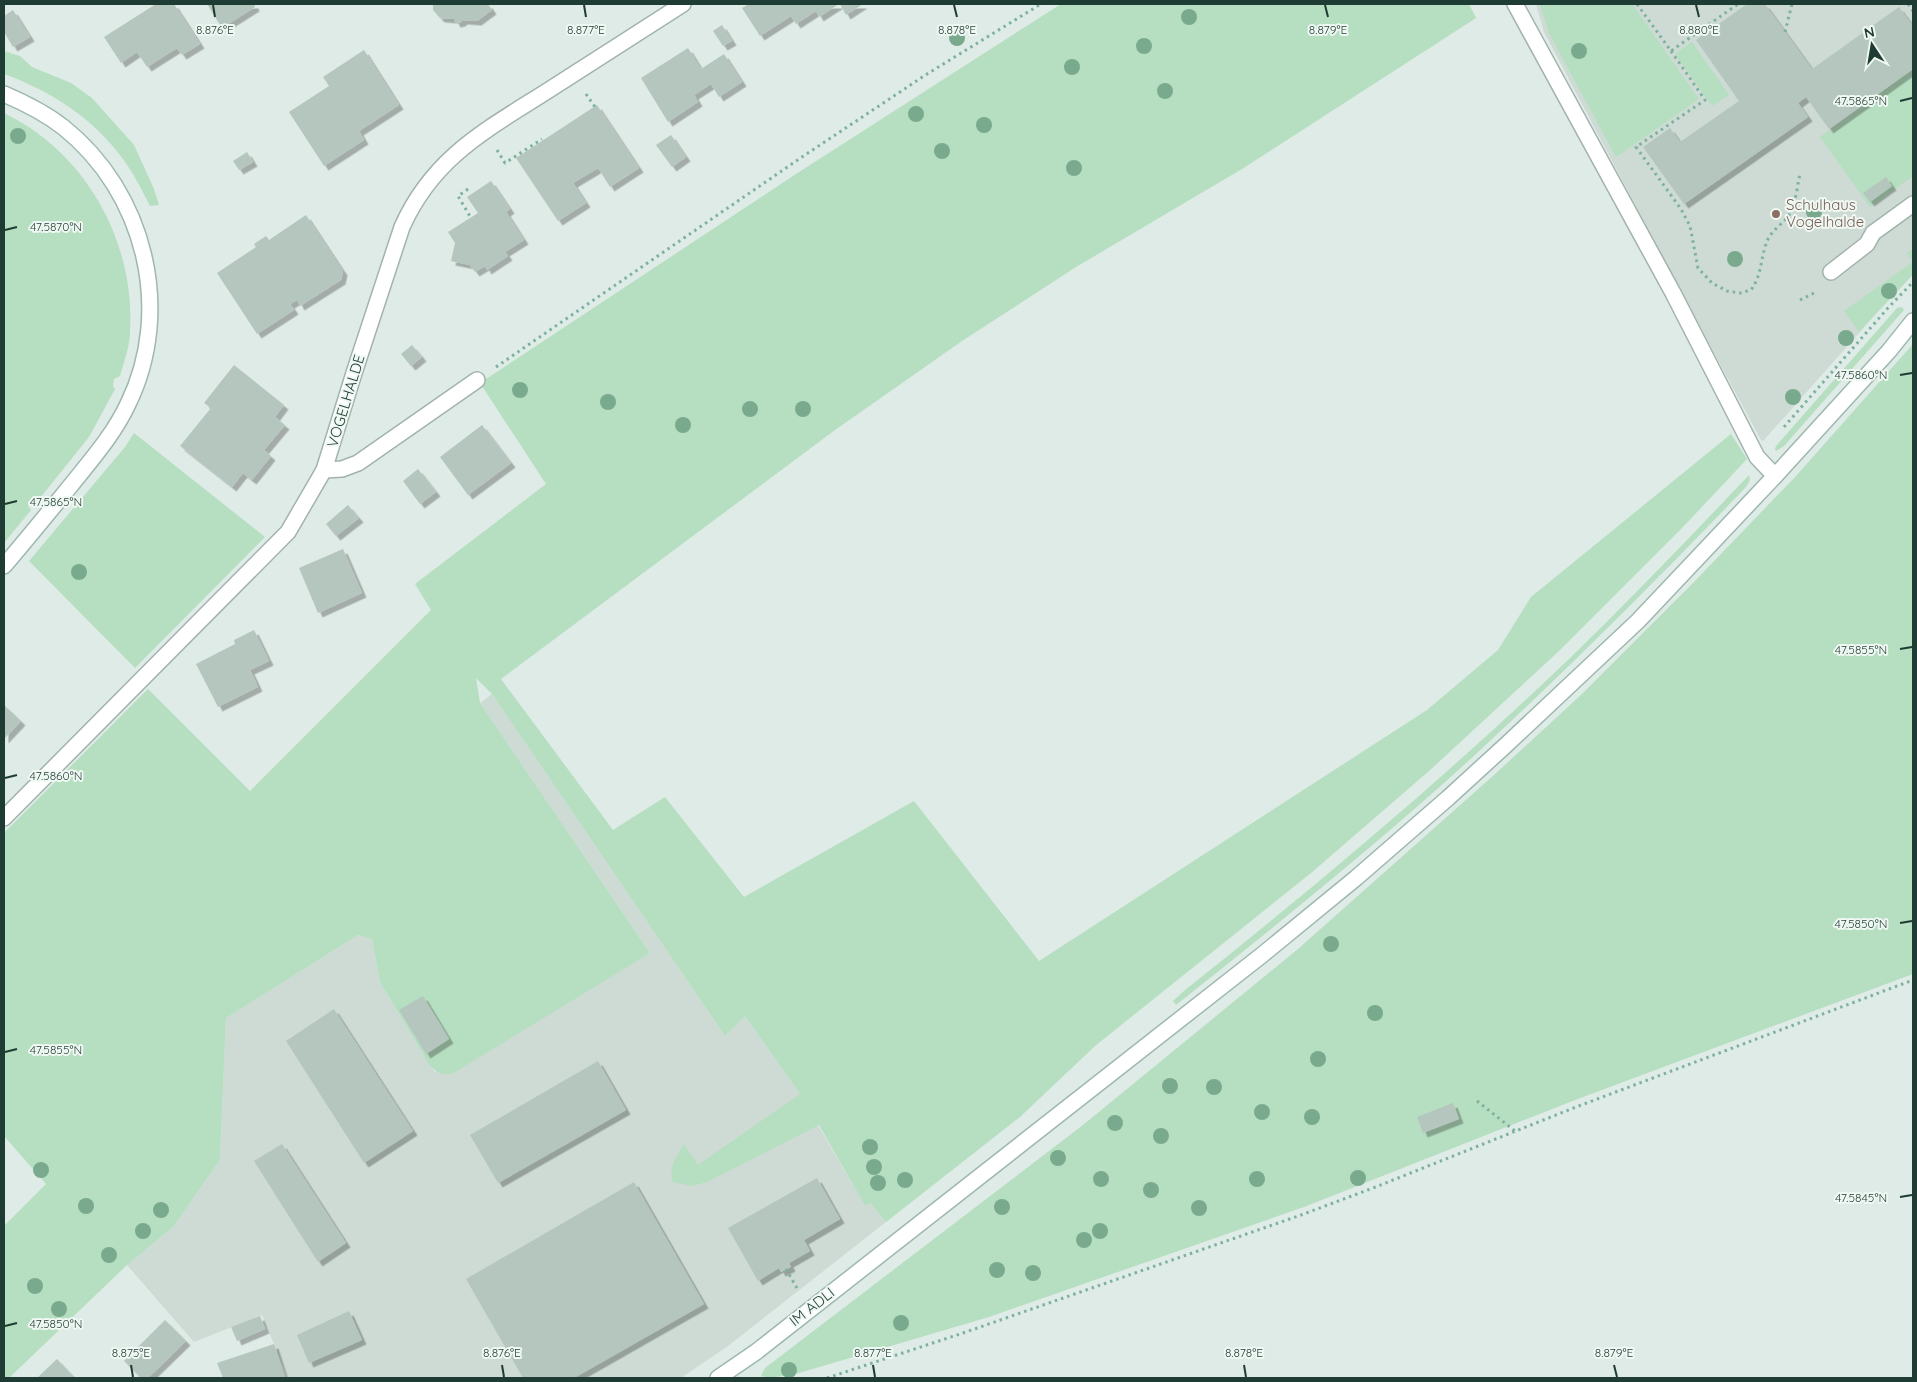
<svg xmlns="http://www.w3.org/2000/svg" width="1917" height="1382" font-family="Quicksand,sans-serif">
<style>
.built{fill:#cddbd4}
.green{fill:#b6dec0}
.building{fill:#b4c6be;filter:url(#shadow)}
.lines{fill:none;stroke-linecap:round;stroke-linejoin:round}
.lane-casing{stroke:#a2b3ad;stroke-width:18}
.street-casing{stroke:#a2b3ad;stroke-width:18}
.secondary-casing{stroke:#9db8ae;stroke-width:18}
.path{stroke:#7eb1a0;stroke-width:3;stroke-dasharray:2.5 4;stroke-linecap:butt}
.lane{stroke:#fff;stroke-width:15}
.street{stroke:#fff;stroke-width:15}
.secondary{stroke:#fff;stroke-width:15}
.tree{fill:#7aaa8d}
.ticks{fill:none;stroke:#1f3c34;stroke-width:2}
.education-dot{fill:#8d6e63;stroke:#f0f8f3;stroke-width:2}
.labels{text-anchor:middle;stroke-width:4;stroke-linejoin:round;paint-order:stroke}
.education-label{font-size:15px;fill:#785e54;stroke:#f0f8f3;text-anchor:start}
.street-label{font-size:15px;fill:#1f3c34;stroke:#f0f8f3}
.ticks-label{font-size:12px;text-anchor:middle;fill:#1f3c34;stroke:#f0f8f3;stroke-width:4;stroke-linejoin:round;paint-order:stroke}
</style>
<defs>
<filter id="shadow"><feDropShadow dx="4.5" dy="4.5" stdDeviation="0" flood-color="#0004"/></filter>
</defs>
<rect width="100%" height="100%" fill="#dfebe6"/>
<g class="built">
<polygon points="1536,4 1913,4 1913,275 1883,306 1763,441 1761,440 1677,284 1544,32"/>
<polygon points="492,694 725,1036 745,1016 800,1094 865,1206 870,1203 886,1222 728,1346 681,1378 288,1378 262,1315 194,1342 127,1265 173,1227 220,1160 226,1018 358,935 372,939 380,982 423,1055 435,1072 650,953 480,703"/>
</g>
<g class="green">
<path d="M 1061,4 L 1469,4 L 1476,18 L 1242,169 L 1076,267 L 962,341 L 835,430 L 501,679 L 613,830 L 665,797 L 744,897 L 914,801 L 1039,961 L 1427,710 L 1498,650 L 1531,597 L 1731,434 L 1747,459 L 1683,527 L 1559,651 L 1429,771 L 1311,873 L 1095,1046 L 1020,1117 L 886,1222 L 870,1203 L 865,1206 L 819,1125 L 707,1182 L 692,1186 L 672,1182 C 670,1164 675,1159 684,1144 L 698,1165 L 800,1094 L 745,1016 L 725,1036 L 492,694 L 476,678 L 480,703 L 650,953 L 452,1074 C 440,1075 435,1072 428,1063 L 380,982 L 372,939 L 358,935 L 226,1018 L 220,1160 L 173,1227 L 127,1265 L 9,1378 L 4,1378 L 4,1226 L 46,1184 L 4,1136 L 4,833 L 148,689 L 250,791 L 431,610 L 415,584 L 546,484 L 480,383 L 796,174 Z"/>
<polygon points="1540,4 1583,4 1586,5 1589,4 1632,4 1699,99 1616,157 1549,33"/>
<polygon points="1692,42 1729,95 1712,106 1675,54"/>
<path d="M 4,51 L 20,56 L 32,67 L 71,83 L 92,98 L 134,145 L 154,189 L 159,205 L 150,206 C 142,190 134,174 123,159 C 93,118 51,91 4,74 Z"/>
<polygon points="1913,69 1913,176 1870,207 1820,137"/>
<path d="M 4,113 C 86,153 135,241 130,331 C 130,346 124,361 120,376 L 114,379 L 113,386 L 115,389 L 89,437 L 40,498 L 32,502 L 28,506 L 31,510 L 4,543 Z"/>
<polygon points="1913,249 1913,274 1859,332 1844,311 1913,262 1907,253"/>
<polygon points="1902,307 1904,310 1784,446 1776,451 1775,449 1776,446 1897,308"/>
<polygon points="1913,344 1913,974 1575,1100 1304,1207 989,1317 799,1373 770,1378 761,1376 765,1368 1083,1125 1298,949 1494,775 1582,694 1692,584 1796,476"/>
<polygon points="134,433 265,537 135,668 29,561 125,447"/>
<path d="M 1749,475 L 1750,480 L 1746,487 C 1658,579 1569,668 1476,754 C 1380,842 1278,924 1176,1005 L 1173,1001 L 1185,990 C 1317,885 1447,776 1569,659 C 1631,599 1690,537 1749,475 Z"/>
</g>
<g class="building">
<polygon points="156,4 174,4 200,44 182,55 177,48 147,67 137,52 121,63 104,37"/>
<polygon points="207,4 254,4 255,7 222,28"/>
<polygon points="433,4 488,4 492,10 477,21 463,20 461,22 456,23 454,19 440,18 433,10"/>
<polygon points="749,4 839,4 819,17 816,11 796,24 791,16 760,36 742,8"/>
<polygon points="840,4 863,4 846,15"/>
<polygon points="1747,4 1765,4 1812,69 1899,7 1913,26 1913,69 1829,129 1806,97 1798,103 1808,117 1684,204 1643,147 1670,128 1680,142 1739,101 1696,40"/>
<polygon points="13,10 30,37 13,47 4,32 4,16"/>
<polygon points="722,25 732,41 723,46 713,31"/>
<polygon points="688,48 701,69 724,54 742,82 719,97 711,84 694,95 698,102 668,122 641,78"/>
<polygon points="364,50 399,105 359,131 364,140 324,166 289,112 329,86 323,77"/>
<polygon points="597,105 639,168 610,187 598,168 573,183 586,203 558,221 516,158"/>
<polygon points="671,135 686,157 672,167 656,145"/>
<polygon points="247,152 253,162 239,170 233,161"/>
<polygon points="1886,177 1892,186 1870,202 1863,193"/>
<polygon points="491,181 510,209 506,212 524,240 505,252 508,256 487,270 485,266 475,272 470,265 451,261 455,243 448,232 478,213 467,197"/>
<polygon points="306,215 343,271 341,280 300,306 297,300 290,304 294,310 257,334 217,273 256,247 254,244 266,236 269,240"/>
<polygon points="412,345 422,357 411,366 401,354"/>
<polygon points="234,365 284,405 275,417 285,425 264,450 271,456 252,480 243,473 232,487 180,446 211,408 204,403"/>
<polygon points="482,425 511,463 468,495 440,457"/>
<polygon points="418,469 436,492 420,504 403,481"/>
<polygon points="348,505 359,518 336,536 326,524"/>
<polygon points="343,549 362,593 318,613 299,568"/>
<polygon points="254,630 269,661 250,670 258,687 218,707 196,664 235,644 234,640"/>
<polygon points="4,705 21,721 4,739"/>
<polygon points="423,996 449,1039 426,1054 399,1010"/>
<polygon points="334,1009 413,1131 364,1163 286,1041"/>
<polygon points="598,1061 626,1110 498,1183 470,1135"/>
<polygon points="1453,1103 1459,1119 1423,1133 1417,1117"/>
<polygon points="282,1144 346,1243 318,1262 254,1161"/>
<polygon points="817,1178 840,1219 804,1240 810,1251 789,1263 791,1267 781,1272 779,1268 758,1281 728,1228"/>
<polygon points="634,1182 704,1304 574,1378 523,1378 466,1279"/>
<polygon points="349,1311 362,1340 309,1363 297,1335"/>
<polygon points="260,1316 265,1329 237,1341 231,1327"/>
<polygon points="165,1320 186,1341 148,1378 141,1378 124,1361"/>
<polygon points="274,1344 285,1378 223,1378 217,1363"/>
<polygon points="57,1359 75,1378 37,1378"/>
</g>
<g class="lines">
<defs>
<g id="lane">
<polyline points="1515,4 1673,293 1757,457 1775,476"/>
<polyline points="1831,272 1867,244 1873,233 1913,204"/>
<polyline points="324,470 342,469 358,463 477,380"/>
</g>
<path id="street" d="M 4,818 L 288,532 L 324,470 L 354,373 L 402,227 C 434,155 490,128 552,88 C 596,60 639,32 683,4"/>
<g id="secondary">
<path d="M 4,94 C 25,103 45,113 63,127 C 145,192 174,310 128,404 C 114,434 92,459 72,484 C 49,512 27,539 4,566"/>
<polyline points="718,1378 756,1352 1262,955 1356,878 1448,798 1506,745 1638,621 1775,476 1889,351 1913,321"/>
</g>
</defs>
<use href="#lane" class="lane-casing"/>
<use href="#street" class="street-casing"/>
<use href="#secondary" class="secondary-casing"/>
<g class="path">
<polyline points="1637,4 1671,51 1738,4"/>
<polyline points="1908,4 1913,11"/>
<polyline points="1785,32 1792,4"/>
<path d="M 1671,51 L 1705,100 L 1636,147 L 1681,209 L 1690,226 L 1698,268 L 1712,283 L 1727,291 L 1740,293 L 1751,290 C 1763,273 1760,257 1768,239 C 1773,229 1783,224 1789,215 C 1796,203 1797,187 1800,174"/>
<polyline points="586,94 595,107"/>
<polyline points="497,150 505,163 542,139"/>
<polyline points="468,189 458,196 471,218"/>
<polyline points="1800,300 1816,292"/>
<polyline points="496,367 802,157 927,74 1041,4"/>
<polyline points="1784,427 1887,309 1913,282"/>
<polyline points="1477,1101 1515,1131"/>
<polyline points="786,1269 798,1290"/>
<polyline points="827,1378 963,1333 1301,1215 1373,1188 1576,1107 1913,980"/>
</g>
<use href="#lane" class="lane"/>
<use href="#street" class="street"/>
<use href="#secondary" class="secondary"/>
</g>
<g class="tree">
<circle cx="1189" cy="17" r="8"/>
<circle cx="957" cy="38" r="8"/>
<circle cx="1144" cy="46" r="8"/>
<circle cx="1579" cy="51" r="8"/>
<circle cx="1072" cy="67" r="8"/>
<circle cx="1165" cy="91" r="8"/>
<circle cx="916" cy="114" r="8"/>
<circle cx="984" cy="125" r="8"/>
<circle cx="18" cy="136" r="8"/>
<circle cx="942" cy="151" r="8"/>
<circle cx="1074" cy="168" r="8"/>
<circle cx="1814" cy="212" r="8"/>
<circle cx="1735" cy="259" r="8"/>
<circle cx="1889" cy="291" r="8"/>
<circle cx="1846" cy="338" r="8"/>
<circle cx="520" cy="390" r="8"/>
<circle cx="1793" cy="397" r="8"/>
<circle cx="608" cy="402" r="8"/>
<circle cx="750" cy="409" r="8"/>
<circle cx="803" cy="409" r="8"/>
<circle cx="683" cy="425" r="8"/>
<circle cx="79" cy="572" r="8"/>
<circle cx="1331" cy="944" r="8"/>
<circle cx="1375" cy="1013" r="8"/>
<circle cx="1318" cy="1059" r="8"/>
<circle cx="1170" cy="1086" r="8"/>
<circle cx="1214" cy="1087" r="8"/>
<circle cx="1262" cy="1112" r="8"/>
<circle cx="1312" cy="1117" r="8"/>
<circle cx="1115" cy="1123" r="8"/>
<circle cx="1161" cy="1136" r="8"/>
<circle cx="870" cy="1147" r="8"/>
<circle cx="1058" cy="1158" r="8"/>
<circle cx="874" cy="1167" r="8"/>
<circle cx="41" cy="1170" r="8"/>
<circle cx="1358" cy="1178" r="8"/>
<circle cx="1101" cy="1179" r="8"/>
<circle cx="1257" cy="1179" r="8"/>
<circle cx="905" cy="1180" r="8"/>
<circle cx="878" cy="1183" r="8"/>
<circle cx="1151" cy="1190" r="8"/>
<circle cx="86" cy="1206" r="8"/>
<circle cx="1002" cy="1207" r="8"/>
<circle cx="1199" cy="1208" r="8"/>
<circle cx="161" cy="1210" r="8"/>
<circle cx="143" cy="1231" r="8"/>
<circle cx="1100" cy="1231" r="8"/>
<circle cx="1084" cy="1240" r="8"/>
<circle cx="109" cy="1255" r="8"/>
<circle cx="997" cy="1270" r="8"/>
<circle cx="1033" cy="1273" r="8"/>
<circle cx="35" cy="1286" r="8"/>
<circle cx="59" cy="1309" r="8"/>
<circle cx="901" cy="1323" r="8"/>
<circle cx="789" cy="1370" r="8"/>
</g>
<path class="ticks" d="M 213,5 L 215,17M 584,5 L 586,17M 954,5 L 957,17M 1325,5 L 1328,17M 1696,5 L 1699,17M 1900,101 L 1912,98M 5,230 L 17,227M 1900,375 L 1912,373M 5,504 L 17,501M 1900,649 L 1912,647M 5,778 L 17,775M 1900,923 L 1912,921M 5,1052 L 17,1049M 1900,1197 L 1912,1195M 5,1326 L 17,1323M 131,1365 L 133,1377M 502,1365 L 504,1377M 873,1365 L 875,1377M 1244,1365 L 1246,1377M 1614,1365 L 1617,1377"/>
<circle class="education-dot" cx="1776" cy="214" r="5"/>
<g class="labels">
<g class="education-label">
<text x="1786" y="210">Schulhaus<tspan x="1786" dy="17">Vogelhalde</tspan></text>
</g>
<g class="street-label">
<text transform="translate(346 401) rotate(-73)" y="5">VOGELHALDE</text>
<text transform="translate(812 1307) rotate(-38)" y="5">IM ADLI</text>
</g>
</g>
<g class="ticks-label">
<text x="586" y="34">8.877°E</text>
<text x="215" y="34">8.876°E</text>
<text x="957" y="34">8.878°E</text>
<text x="1328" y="34">8.879°E</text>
<text x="1699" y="34">8.880°E</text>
<text x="1861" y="105">47.5865°N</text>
<text x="56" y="231">47.5870°N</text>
<text x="1861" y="379">47.5860°N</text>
<text x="56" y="506">47.5865°N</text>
<text x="1861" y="654">47.5855°N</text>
<text x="56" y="780">47.5860°N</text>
<text x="1861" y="928">47.5850°N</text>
<text x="56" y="1054">47.5855°N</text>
<text x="1861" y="1202">47.5845°N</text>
<text x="56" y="1328">47.5850°N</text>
<text x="131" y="1357">8.875°E</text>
<text x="502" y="1357">8.876°E</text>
<text x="873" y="1357">8.877°E</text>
<text x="1244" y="1357">8.878°E</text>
<text x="1614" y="1357">8.879°E</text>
</g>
<rect width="1917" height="1382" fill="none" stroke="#1f3c34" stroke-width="10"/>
<g transform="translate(1872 45) rotate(348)" stroke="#f0f8f3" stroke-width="4" paint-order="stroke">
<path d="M0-4L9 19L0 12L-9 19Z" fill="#1f3c34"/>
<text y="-8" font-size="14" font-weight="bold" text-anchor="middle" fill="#1f3c34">N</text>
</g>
</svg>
